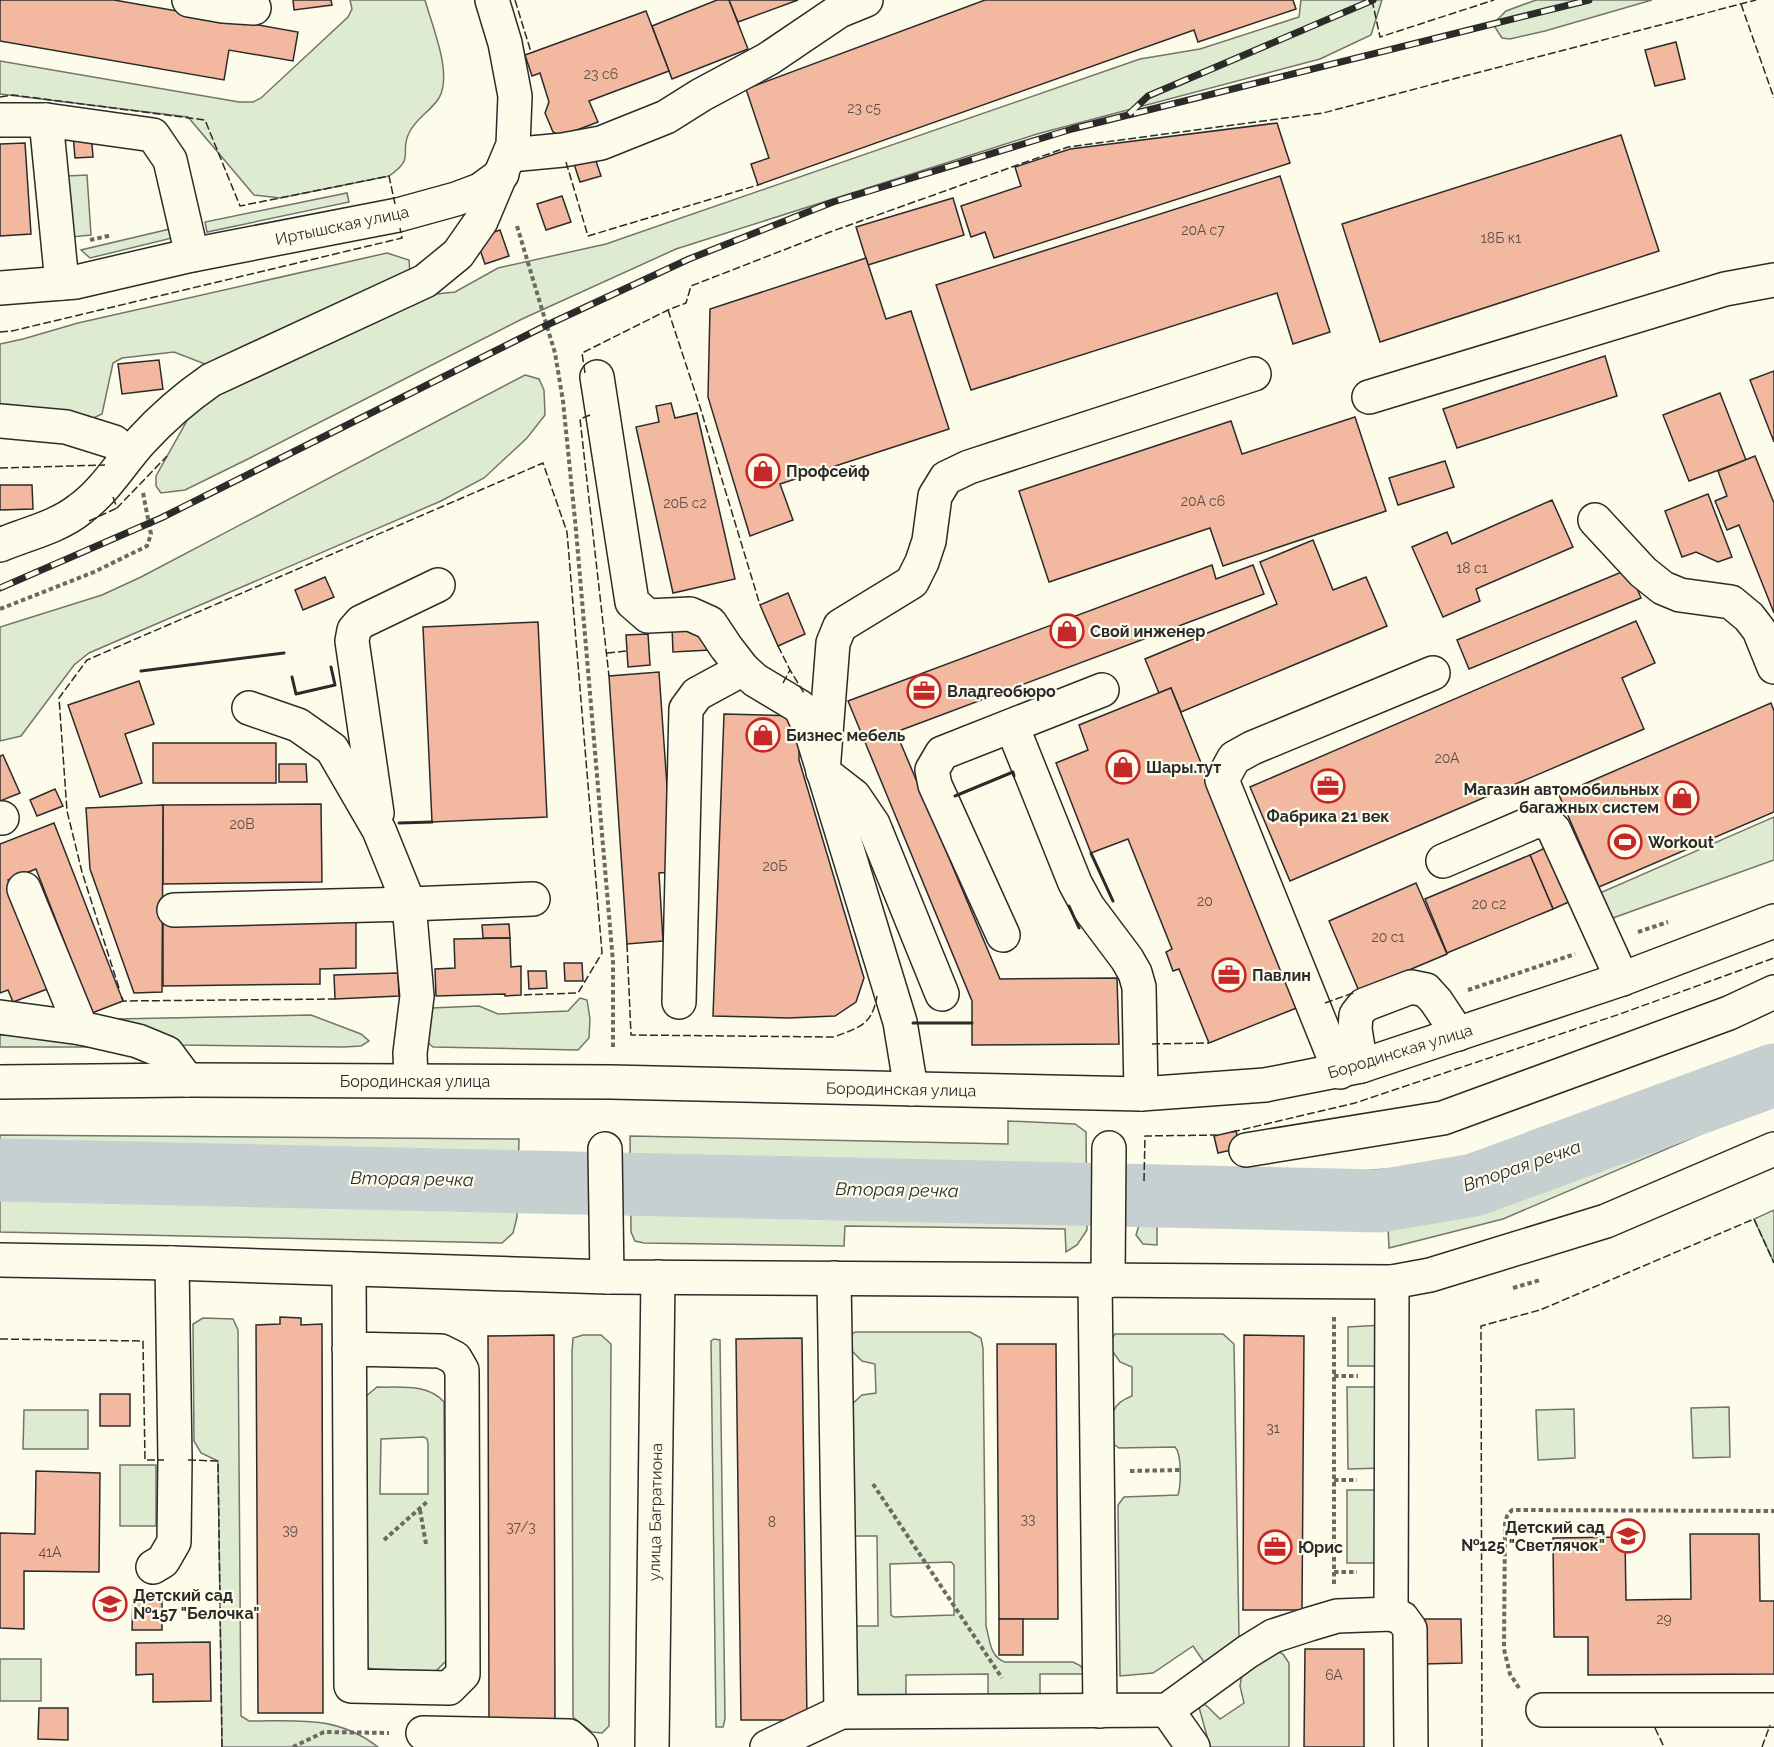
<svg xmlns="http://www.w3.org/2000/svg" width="1774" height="1747" font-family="Raleway,sans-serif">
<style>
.green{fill:#deebd1;stroke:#74746e;stroke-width:1.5;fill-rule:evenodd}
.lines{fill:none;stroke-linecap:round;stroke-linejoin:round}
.river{stroke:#c7d0d0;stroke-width:63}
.building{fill:#f2b8a0;stroke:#2b2b2b;stroke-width:1.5}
.minor-casing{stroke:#2b2b2b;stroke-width:36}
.major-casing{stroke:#2b2b2b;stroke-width:36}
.path{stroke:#6a6964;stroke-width:4;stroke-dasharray:4.5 3;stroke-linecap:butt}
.minor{stroke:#fdfbea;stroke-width:33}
.major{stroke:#fdfbea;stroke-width:33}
.rail-casing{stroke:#2b2b2b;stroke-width:7}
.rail{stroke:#fdfbea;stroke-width:4.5;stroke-dasharray:14;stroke-linecap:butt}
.fence{stroke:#2b2b2b;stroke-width:1.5;stroke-dasharray:8 3;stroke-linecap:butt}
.wall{stroke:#2b2b2b;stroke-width:3}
.labels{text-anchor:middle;stroke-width:4.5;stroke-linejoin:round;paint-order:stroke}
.number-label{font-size:14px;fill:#5d4e48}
.street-label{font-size:16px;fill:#2b2b2b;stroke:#fdfbea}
.poi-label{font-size:16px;font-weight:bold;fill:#2b2b2b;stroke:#fdfbea;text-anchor:start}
.water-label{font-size:18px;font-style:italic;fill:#2b2b2b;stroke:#fdfbea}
</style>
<rect width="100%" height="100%" fill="#fdfbea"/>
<g class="green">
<path d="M 350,0 L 425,0 C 432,26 453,74 439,98 C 430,112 416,118 409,133 C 399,153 416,158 389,176 L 280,198 L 254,195 L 188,117 L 0,94 L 0,61 L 239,102 L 253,102 L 261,98 L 348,17 L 352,9 Z"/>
<polygon points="1301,0 1382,0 1371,35 1320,59 1037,134 676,249 522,319 250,458 185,490 161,493 156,486 156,476 188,419 216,390 427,295 455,292 498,268 606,244 1140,59 1200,49 1299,17"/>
<polygon points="1536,0 1652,0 1545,31 1510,39 1502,38 1493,24 1506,11"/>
<polygon points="87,175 91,235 71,237 67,176"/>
<polygon points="347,193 349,202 207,232 205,222"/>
<polygon points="170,229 172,238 90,258 81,250"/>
<polygon points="387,253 409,260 410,274 221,362 205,364 174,352 122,358 113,363 102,414 89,420 0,412 0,344 23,339 78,323"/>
<polygon points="525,375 539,379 544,390 545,415 527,438 484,478 441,501 89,653 74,665 21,736 0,741 0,627 102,595 141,577"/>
<polygon points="1774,817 1774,860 1610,919 1593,896"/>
<polygon points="580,998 587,1000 590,1019 589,1038 578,1050 433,1047 427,1042 431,1008 479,1006 498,1014 568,1011"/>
<polygon points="311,1015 361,1034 369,1041 361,1046 344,1047 180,1045 116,1019"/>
<polygon points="0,1035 66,1039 99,1047 0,1047"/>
<polygon points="1774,1053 1774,1103 1503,1219 1389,1248 1388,1226 1157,1224 1157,1245 1143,1244 1136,1235 1150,1189 1458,1163 1686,1087 1756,1062"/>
<polygon points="1008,1121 1075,1124 1086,1132 1087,1230 1077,1245 1066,1252 1065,1229 845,1226 844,1246 644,1243 635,1241 631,1232 630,1136 1008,1144"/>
<polygon points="0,1135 519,1139 517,1217 513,1233 502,1243 0,1232"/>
<polygon points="1774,1210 1774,1263 1754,1219"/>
<path d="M 203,1318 L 233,1319 L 238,1330 L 241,1716 L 249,1721 C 297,1721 337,1715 378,1747 L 222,1747 L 218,1461 L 201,1453 L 194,1441 L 193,1324 Z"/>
<polygon points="1382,1325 1382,1366 1348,1366 1348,1327"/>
<path d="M 855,1332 L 970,1332 L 981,1338 L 983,1348 L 986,1626 C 990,1641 990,1657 1005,1662 L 1073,1662 L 1081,1666 L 1084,1674 L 1040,1674 L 1040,1695 L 988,1695 L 988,1674 L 906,1675 L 906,1695 L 860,1695 L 853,1689 L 853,1626 L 878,1626 L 877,1536 L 852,1536 L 850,1406 L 862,1395 L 876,1393 L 875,1364 L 862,1361 L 849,1348 L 850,1336 ZM 951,1562 L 954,1565 L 954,1615 L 894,1617 L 891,1615 L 890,1564 Z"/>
<path d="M 1115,1334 L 1223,1334 L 1234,1344 L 1239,1637 L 1234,1646 L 1208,1668 L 1193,1646 L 1153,1673 L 1120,1676 L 1118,1505 L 1124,1497 L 1178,1495 C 1181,1485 1182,1454 1175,1447 L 1119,1448 L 1112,1443 C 1111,1420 1107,1405 1132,1396 L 1132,1367 L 1120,1362 L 1111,1349 L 1111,1341 Z"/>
<polygon points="583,1335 601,1335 611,1344 609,1726 602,1733 592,1732 573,1717 572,1352 573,1338"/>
<polygon points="714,1339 720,1340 725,1719 723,1727 716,1727 711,1341"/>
<path d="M 377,1387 C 401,1388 427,1383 444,1402 L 446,1661 L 436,1671 L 374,1669 L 368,1668 L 366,1660 L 365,1397 ZM 424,1437 L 427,1439 L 428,1443 L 428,1494 L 380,1494 L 381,1439 Z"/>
<polygon points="1347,1387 1382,1387 1383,1468 1348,1469"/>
<polygon points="1729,1407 1730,1457 1693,1458 1691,1408"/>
<polygon points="1574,1409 1575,1458 1538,1460 1536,1410"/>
<polygon points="24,1410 88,1410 88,1449 23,1449"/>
<rect x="120" y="1465" width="36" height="61"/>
<polygon points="1347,1490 1382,1490 1381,1563 1347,1563"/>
<polygon points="1272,1649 1283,1654 1289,1663 1289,1747 1210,1747 1197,1700 1207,1706 1220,1719 1244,1703 1240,1686 1243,1667"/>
<rect x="0" y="1659" width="41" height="42"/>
</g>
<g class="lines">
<polyline class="river" points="0,1170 1380,1201 1474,1185 1774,1075"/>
</g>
<g class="building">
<polygon points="0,0 114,0 298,32 293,61 229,50 224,80 0,41"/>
<polygon points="293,0 331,0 332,5 294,10"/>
<polygon points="717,0 729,0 748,49 672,79 652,26"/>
<polygon points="729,0 798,0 738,22"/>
<polygon points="985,0 1293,0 1296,9 1198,42 1194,30 758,185 751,164 769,158 746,89"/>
<polygon points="646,11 669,71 589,101 598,122 561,136 553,132 545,113 549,102 540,73 532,76 525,55"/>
<polygon points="1676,42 1685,79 1655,86 1645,50"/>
<polygon points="1277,123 1290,163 994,258 985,232 971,237 961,206 1021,186 1015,167 1070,149"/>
<polygon points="91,132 93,157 75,158 73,134"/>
<polygon points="1621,135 1659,251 1380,342 1342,224"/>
<polygon points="25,143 31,234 0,236 0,144"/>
<polygon points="595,158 601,176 580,182 574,164"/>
<polygon points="1280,176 1330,332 1293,344 1277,293 971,390 936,285"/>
<polygon points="562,196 571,222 546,230 537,204"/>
<polygon points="953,198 964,235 868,265 856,227"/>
<polygon points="500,230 509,256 485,264 476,238"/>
<polygon points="866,258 886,319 911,311 949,429 780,484 793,520 750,536 708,397 710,309"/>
<polygon points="1605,356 1617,396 1457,448 1443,409"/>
<polygon points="159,360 163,389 122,394 118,364"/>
<polygon points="1774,371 1774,442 1750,380"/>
<polygon points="1720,393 1746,460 1689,481 1663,415"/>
<polygon points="671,403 675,418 697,413 735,579 673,593 636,427 659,422 656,406"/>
<polygon points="1355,417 1386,511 1223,566 1210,528 1049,582 1019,491 1231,421 1242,454"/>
<polygon points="1755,456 1774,503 1774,613 1739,525 1727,530 1715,501 1727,496 1718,471"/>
<polygon points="1445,461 1454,487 1398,505 1389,478"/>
<polygon points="0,485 32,485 33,509 0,510"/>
<polygon points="1708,494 1732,557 1718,562 1696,552 1682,557 1665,511"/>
<polygon points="1552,500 1573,547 1476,589 1480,601 1443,617 1412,547 1447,532 1452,544"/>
<polygon points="1313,540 1333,590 1366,577 1387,626 1181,712 1171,688 1159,693 1145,659 1277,604 1260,562"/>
<polygon points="1212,565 1216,579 1253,565 1264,594 896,732 1000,979 1117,978 1119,1044 972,1045 972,1001 848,701"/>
<polygon points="1629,569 1641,598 1469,669 1457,640"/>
<polygon points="325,577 334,597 303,610 295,590"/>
<polygon points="788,593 805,634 778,646 760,605"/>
<polygon points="1636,621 1655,663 1622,678 1644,729 1290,881 1250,787"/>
<polygon points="538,622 547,817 432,822 423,627"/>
<polygon points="708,625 710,650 673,652 672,627"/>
<polygon points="648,634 650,665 628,667 626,635"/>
<polygon points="659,672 673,872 659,873 663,941 627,944 609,676"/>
<polygon points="139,681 154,724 125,734 142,783 100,797 68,705"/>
<polygon points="1171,688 1299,1007 1209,1043 1179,969 1173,971 1166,952 1172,949 1128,839 1091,853 1056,763 1088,750 1079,725"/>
<polygon points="1771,703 1774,711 1774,812 1599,887 1559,795"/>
<polygon points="724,714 799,716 799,760 864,978 856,1002 835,1016 788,1018 713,1016"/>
<rect x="153" y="743" width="123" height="40"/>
<polygon points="3,755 20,793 0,801 0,756"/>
<polygon points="279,764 306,764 307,782 279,782"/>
<polygon points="55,789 63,806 37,816 30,800"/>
<polygon points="321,804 322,882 163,884 163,805"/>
<polygon points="163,805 162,992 134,993 90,869 86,808"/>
<polygon points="54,823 123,1001 92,1013 36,869 8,880 50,988 13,1002 8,990 0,993 0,844"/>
<polygon points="1547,847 1571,901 1553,909 1530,855"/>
<polygon points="1530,855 1553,909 1447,953 1425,899"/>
<polygon points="1416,883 1447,954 1359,991 1329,921"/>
<polygon points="356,910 356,968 320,969 320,984 163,986 163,912"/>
<polygon points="509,924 510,938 483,938 482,925"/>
<polygon points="510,938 511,967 521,966 521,995 505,996 505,994 436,996 435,969 455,968 454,939"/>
<polygon points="564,963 582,963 583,981 565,981"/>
<polygon points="528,971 546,971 547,988 529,989"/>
<polygon points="398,973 399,996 335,999 334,975"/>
<polygon points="1236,1131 1240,1148 1218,1153 1214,1136"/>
<polygon points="280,1317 301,1318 301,1325 322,1324 323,1713 258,1713 256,1325 280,1324"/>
<polygon points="554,1335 555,1721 489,1721 488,1336"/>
<polygon points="1244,1335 1304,1336 1302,1610 1243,1610"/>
<polygon points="802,1338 807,1720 741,1720 736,1339"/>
<polygon points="997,1344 1056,1344 1058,1619 999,1619"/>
<rect x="100" y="1394" width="30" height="32"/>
<polygon points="36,1471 100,1473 99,1572 24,1571 24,1629 0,1628 0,1533 35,1534"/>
<polygon points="1690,1534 1759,1534 1760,1601 1774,1601 1774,1674 1588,1675 1588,1637 1554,1637 1553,1538 1625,1537 1626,1600 1691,1599"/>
<polygon points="133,1599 162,1599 162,1630 132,1630"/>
<rect x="999" y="1619" width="24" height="36"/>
<polygon points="1422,1619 1461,1619 1462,1663 1423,1664"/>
<polygon points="210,1642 211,1701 153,1702 153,1674 136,1675 136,1643"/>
<polygon points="1305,1649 1364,1649 1364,1747 1304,1747"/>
<polygon points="39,1708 68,1708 68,1740 38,1739"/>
</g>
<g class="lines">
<defs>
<g id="minor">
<polyline points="189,0 223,6 254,8"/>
<polyline points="0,120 46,120 62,283"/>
<polyline points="46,120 153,135 170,160 192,255"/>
<polyline points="510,155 563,150 601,143 666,117 701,95 768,59 839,11 866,0"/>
<polyline points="0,288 76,282 192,255 398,215 456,199 480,190 502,174"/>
<polyline points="597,377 632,602 648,616 690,614 710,623 726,647 743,669 755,680 800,707 811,731 900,1022 911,1089"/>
<polyline points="1369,397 1725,289 1774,280"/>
<polyline points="0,421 66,427 114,442 129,455"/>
<polyline points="1595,520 1643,572 1663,588 1680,595 1731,602 1749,617 1759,630 1774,667"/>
<path d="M 0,545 C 26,534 58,527 80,509 C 105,491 121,463 141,441 C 162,418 185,398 211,380 L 425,281 L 458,254 L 481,221 L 513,145 L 515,96 L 505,43 L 492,0"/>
<polyline points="249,708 298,725 332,749 379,830 409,904 417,996 410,1053 411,1080"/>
<polyline points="1012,726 1075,883 1088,907 1127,959 1135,973 1139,987 1141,1094"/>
<polyline points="377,813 352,641 354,630 361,622 438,585"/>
<polyline points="0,818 2,818"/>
<path d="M 1443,861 L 1534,822 C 1543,821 1548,823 1554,830 L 1622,979"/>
<polyline points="24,889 81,1028"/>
<polyline points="174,910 409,904 533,899"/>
<polyline points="1003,935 935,785 932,770 942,753 1102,690"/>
<polyline points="942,994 873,824 854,796 823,772 833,643 840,626 912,582 922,562 929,541 935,496 946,478 969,467 1254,374"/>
<polyline points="679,1002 686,709 697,694 743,669"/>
<polyline points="0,1017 81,1028 138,1041 167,1053 187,1080"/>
<polyline points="1361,1066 1355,1029 1356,1015 1364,1005 1411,987 1426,990 1436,1001 1458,1034"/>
<polyline points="1340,1072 1222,780 1234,758 1252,748 1433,673"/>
<polyline points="605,1149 607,1277"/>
<polyline points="1246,1150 1443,1118 1729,1013 1774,992"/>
<polyline points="349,1269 351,1686 449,1688 463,1674 462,1370 455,1358 441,1351 349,1349"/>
<polyline points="834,1278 841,1712"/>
<polyline points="1095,1280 1100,1711"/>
<polyline points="1108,1281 1109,1148"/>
<polyline points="153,1567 163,1561 174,1542 175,1460 172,1263"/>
<polyline points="1391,1614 1392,1282"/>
<polyline points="1167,1710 1193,1747"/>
<polyline points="1543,1710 1774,1710"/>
<polyline points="423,1733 569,1736 581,1747"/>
<polyline points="652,1747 658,1277"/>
<polyline points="767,1747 841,1712 1167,1710 1247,1652 1273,1636 1310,1624 1337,1616 1391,1614 1402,1618 1410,1629 1411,1747"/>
</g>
<g id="major">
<polyline points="0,1082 187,1080 611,1082 1141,1094 1265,1085 1361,1066 1622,979 1774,921"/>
<polyline points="0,1260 172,1263 607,1277 1392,1282 1430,1275 1606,1221 1774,1149"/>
</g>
</defs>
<use href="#minor" class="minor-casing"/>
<use href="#major" class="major-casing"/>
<g class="path">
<polyline points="517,226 555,353 563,401 576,530 613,962 613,1047"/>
<polyline points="90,240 112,235"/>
<polyline points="0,609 94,572 147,546 151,534 143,493"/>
<polyline points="1638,932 1668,922"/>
<polyline points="1468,990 1575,954"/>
<polyline points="1513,1288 1540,1280"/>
<polyline points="1334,1376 1358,1376"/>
<polyline points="1130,1471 1180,1470"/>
<polyline points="1334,1480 1357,1480"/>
<polyline points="873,1484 1002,1678"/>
<polyline points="420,1510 426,1544"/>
<polyline points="384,1540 428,1501"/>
<polyline points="1334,1572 1357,1572"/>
<polyline points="1334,1584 1334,1315"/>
<polyline points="1519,1688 1510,1674 1504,1649 1505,1524 1507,1516 1512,1510 1774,1511"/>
<polyline points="293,1747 324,1732 389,1733"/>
</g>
<use href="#minor" class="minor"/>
<use href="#major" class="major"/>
<defs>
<g id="rail">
<polyline points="1129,114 1148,96 1373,0"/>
<polyline points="0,588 161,518 547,325 689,259 833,202 1072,129 1589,0"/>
</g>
</defs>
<use href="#rail" class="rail-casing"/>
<use href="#rail" class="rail"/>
<g class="fence">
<polyline points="515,0 531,52"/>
<polyline points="1372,0 1380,37 1494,0"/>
<polyline points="1741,4 1774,98"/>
<polyline points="0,97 13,95 205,120 240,206 389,176 395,204"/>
<polyline points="566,162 588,236 758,185"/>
<polyline points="668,310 700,407 760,605"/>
<polyline points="0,332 12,331 402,238 400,228"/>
<polyline points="585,373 582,353 668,310 686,303 691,286 830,232 1068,147 1323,113 1756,0"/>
<polyline points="590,415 580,419 609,676"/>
<polyline points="0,468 105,465"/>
<polyline points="113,497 117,508 167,456"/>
<polyline points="89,521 117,508"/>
<polyline points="778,646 790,670"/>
<polyline points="607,653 627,651"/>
<polyline points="783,683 790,670 804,693"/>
<path d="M 627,944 L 631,1035 L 834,1037 C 860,1027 872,1025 877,996"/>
<polyline points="119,988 82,872 67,811 59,698 87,660 543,463 567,532 602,953 578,993 521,995"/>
<polyline points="122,997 123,1001 335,999"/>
<polyline points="1325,1003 1356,992"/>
<polyline points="1152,1044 1209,1043"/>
<polyline points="1232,1132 1355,1103 1620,1014 1774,958"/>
<polyline points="1144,1181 1145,1136 1217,1135"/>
<polyline points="0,1339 143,1341 145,1460 164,1460"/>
<polyline points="188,1460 218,1461 222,1747"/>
<polyline points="1655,1728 1664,1747"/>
<polyline points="1482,1747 1481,1326 1540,1310 1754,1219 1774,1263"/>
<polyline points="1762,1747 1770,1725"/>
</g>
<g class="wall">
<polyline points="141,671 284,653"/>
<polyline points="292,677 296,694 335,685 331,667"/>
<polyline points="955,796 1013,772 1014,776"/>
<polyline points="399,823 432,822"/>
<polyline points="1091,853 1113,901"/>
<polyline points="1069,906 1079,928"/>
<polyline points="913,1023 972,1023"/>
</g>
</g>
<defs>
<symbol id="shop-ring" viewBox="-11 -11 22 22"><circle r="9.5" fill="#fdfbea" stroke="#c62828" stroke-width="1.5"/><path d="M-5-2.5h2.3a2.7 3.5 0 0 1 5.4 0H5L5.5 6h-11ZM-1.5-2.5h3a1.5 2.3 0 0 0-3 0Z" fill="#c62828"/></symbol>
<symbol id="office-ring" viewBox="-11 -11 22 22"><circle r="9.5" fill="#fdfbea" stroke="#c62828" stroke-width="1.5"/><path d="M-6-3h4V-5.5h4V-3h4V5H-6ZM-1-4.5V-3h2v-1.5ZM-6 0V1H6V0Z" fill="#c62828"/></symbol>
<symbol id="stadium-ring" viewBox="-11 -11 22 22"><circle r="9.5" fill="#fdfbea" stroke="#c62828" stroke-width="1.5"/><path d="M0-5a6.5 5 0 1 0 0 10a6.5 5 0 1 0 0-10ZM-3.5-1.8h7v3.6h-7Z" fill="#c62828"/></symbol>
<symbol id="school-ring" viewBox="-11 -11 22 22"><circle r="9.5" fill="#fdfbea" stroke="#c62828" stroke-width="1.5"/><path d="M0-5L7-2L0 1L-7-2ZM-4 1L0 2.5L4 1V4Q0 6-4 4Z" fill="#c62828"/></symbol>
</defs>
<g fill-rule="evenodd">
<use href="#shop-ring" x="744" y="452" width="38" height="38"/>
<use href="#shop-ring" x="1048" y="612" width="38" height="38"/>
<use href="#office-ring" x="905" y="672" width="38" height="38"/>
<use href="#shop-ring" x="744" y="716" width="38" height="38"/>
<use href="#shop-ring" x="1104" y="748" width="38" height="38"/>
<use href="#office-ring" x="1309" y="767" width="38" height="38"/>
<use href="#shop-ring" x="1663" y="779" width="38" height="38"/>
<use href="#stadium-ring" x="1606" y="823" width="38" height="38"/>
<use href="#office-ring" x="1210" y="956" width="38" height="38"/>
<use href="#school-ring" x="1609" y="1517" width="38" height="38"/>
<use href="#office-ring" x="1256" y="1528" width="38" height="38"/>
<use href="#school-ring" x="91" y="1585" width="38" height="38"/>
</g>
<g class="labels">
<g class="number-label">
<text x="601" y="79">23 с6</text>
<text x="864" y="113">23 с5</text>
<text x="1203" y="235">20А с7</text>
<text x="1501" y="243">18Б к1</text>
<text x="1203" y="506">20А с6</text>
<text x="685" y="508">20Б с2</text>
<text x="1472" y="573">18 с1</text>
<text x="1447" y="763">20А</text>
<text x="242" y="829">20В</text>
<text x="775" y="871">20Б</text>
<text x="1205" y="906">20</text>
<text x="1489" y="909">20 с2</text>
<text x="1388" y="942">20 с1</text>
<text x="1273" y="1433">31</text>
<text x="1028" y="1524">33</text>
<text x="772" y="1527">8</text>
<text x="521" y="1532">37/3</text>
<text x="290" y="1535">39</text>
<text x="50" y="1557">41А</text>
<text x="1664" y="1624">29</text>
<text x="1334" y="1680">6А</text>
</g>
<g class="street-label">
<text transform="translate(342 225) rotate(-12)" y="6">Иртышская улица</text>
<text transform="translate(1400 1051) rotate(-17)" y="6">Бородинская улица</text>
<text x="415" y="1087">Бородинская улица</text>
<text transform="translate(901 1089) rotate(1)" y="6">Бородинская улица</text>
<text transform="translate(655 1512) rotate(-89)" y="6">улица Багратиона</text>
</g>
<g class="poi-label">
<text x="786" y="477">Профсейф</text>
<text x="1090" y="637">Свой инженер</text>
<text x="947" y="697">Владгеобюро</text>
<text x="786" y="741">Бизнес мебель</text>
<text x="1146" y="773">Шары.тут</text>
<text x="1659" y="795" text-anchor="end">Магазин автомобильных<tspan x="1659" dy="18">багажных систем</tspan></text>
<text x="1328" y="822" text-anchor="middle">Фабрика 21 век</text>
<text x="1648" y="848">Workout</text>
<text x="1252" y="981">Павлин</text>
<text x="1605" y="1533" text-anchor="end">Детский сад<tspan x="1605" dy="18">№125 "Светлячок"</tspan></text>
<text x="1298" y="1553">Юрис</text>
<text x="133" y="1601">Детский сад<tspan x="133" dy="18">№157 "Белочка"</tspan></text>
</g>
<g class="water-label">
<text transform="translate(1522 1166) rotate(-19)" y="6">Вторая речка</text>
<text transform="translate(412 1179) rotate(1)" y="6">Вторая речка</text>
<text transform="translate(897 1190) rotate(1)" y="6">Вторая речка</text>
</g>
</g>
</svg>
